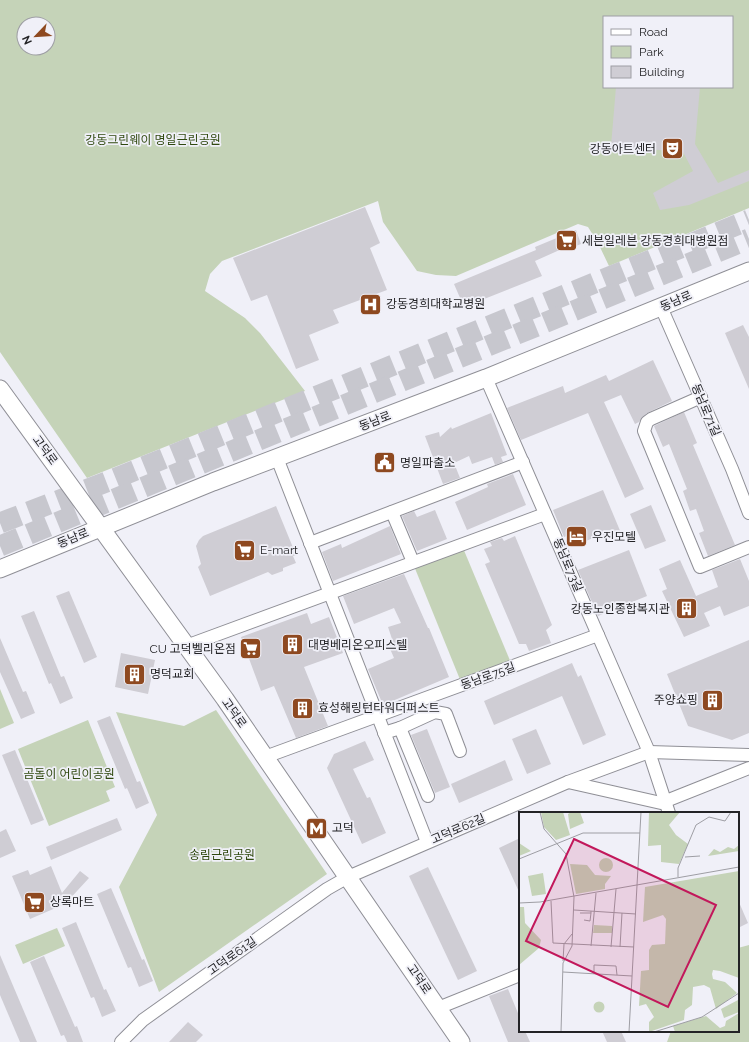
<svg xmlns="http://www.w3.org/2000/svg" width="749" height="1042" font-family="Raleway,'Noto Sans KR',sans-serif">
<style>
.green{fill:#c5d3b8;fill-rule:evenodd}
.building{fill:#cfcdd4}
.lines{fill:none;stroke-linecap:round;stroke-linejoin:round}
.highway-tunnel{stroke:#c7c7ce;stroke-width:21;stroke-dasharray:21 10;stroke-linecap:butt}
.street-casing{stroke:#8f8f96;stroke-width:14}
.secondary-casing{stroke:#8f8f96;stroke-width:19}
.street{stroke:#fff;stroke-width:12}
.secondary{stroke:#fff;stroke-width:17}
.labels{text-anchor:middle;stroke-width:3.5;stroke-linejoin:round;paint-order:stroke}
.park-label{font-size:12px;fill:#30490f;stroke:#f0f0f8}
.poi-label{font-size:12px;fill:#232326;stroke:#f0f0f8;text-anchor:start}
.street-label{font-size:12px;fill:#232326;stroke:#f0f0f8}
.inset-road{fill:none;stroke:#9e9ea4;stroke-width:1}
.view{fill:#c2185b;fill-opacity:0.15;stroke:#c2185b;stroke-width:2}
.inset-edge{fill:none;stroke:#232326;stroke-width:2}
</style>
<rect width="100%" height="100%" fill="#f0f0f8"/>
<g class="green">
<path d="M 0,0 L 749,0 L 749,208 L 609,266 L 598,243 L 588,227 L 578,224 L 456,276 L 436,275 L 417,271 L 383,222 L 378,201 L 222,261 L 210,274 L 205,291 L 245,318 L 260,333 L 305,391 L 87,478 L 0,352 ZM 604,17 L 732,17 L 732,87 L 604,87 ZM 24,24 L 48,24 L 48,48 L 24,48 Z"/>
<polygon points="463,548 511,663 461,682 414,566"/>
<polygon points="0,689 14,723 0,729"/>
<polygon points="216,710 327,874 159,992 119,887 157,815 116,712 184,726"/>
<polygon points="88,720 115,787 106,791 110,801 49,826 18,749"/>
<polygon points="57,928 65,946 23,964 15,945"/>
<polygon points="749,945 749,1042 667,1042 671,1031 738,1031 738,948"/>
</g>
<g class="building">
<polygon points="616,87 700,87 695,144 718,183 749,170 749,181 689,205 660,210 653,193 693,171 683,152 611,146"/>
<polygon points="365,207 380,243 370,248 387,290 333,310 339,323 309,335 319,360 296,369 267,295 251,301 233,258"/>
<polygon points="576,230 581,244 566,250 564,248 535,261 542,276 464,307 454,284 536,250 535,247"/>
<polygon points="743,325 749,337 749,389 725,333"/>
<polygon points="653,360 672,401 647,413 639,422 635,424 621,395 604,402 644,489 625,498 588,413 521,440 507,408 563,386 565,393 606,375 609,381"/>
<polygon points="684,412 697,443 693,445 735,545 708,556 699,533 704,531 696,509 690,511 683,491 687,489 669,444 663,447 654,426"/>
<polygon points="491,413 507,455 501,457 503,462 495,465 492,457 472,464 469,456 454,463 460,478 443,484 425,436 439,432 440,437 451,427 452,429"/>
<polygon points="387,453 393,467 381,472 375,459"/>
<polygon points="513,474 526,505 467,530 455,502 488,487 487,484"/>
<polygon points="603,490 621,533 605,540 603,534 581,543 577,532 564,537 553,510"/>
<polygon points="651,505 666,541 645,549 630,514"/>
<polygon points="276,506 296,555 293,556 296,563 283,568 283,571 272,575 268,572 210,596 198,567 201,564 196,546 199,540 203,536"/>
<polygon points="435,510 447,539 417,551 402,516 414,511 417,517"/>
<polygon points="390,526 401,554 333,581 322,552 341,544 342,548"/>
<polygon points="515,536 552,625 546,630 551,643 529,651 526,644 519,644 485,564 490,562 484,549 492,546 490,542 502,538 504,541"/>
<polygon points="629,550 647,596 598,616 578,570"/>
<polygon points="740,559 749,581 749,606 724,616 720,606 704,613 710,626 684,637 662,591 667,589 659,569 680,560 696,596 718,587 712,570"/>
<polygon points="404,574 428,628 429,628 449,677 383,705 368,669 394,658 388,644 393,642 388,627 401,623 394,608 354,624 343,596"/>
<polygon points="69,591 97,657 84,663 56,596"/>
<polygon points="34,611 61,677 64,676 73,698 60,704 51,683 49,684 21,616"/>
<polygon points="307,613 311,624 329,617 343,653 304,667 328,726 296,738 274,686 261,691 241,637"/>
<polygon points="0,638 23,692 26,691 35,713 21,719 0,672"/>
<polygon points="749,640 749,733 732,740 688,726 667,674"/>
<polygon points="121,653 155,660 148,694 115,687"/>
<polygon points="572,663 578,677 581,675 606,735 583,745 562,696 494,725 484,701"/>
<polygon points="110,716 137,782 140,781 149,803 136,809 127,788 125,789 97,721"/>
<polygon points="427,729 450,787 435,793 411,735"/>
<polygon points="536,729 551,764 527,774 512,739"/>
<polygon points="365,741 374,760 353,769 367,798 370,797 386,833 362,844 327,768 334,754"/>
<polygon points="15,750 44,820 31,825 2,755"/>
<polygon points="505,760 513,780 459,803 451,784"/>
<polygon points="117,818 122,830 51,860 46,847"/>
<polygon points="6,829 16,851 0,858 0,832"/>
<polygon points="520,838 520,894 499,848"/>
<polygon points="51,866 62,893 80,871 89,878 65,904 30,919 12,876 28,870 30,875"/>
<polygon points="428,867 477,971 458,980 409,876"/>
<polygon points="111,888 142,960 144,959 153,981 139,987 131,967 128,968 97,894"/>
<polygon points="738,900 748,923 738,928"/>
<polygon points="76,922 104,990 106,989 116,1011 102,1017 94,997 91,998 62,928"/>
<polygon points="0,955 37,1042 20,1042 0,995"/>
<polygon points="44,956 75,1027 77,1026 83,1042 67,1042 64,1035 61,1036 30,962"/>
<polygon points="508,989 520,1018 520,1031 525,1031 530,1042 508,1042 489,996"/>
<polygon points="188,1022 203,1035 196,1042 169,1042"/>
<polygon points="602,1031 621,1031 626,1042 607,1042"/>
</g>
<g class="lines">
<g class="highway-tunnel">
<polyline points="0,523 109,481 749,220"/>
<polyline points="0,546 749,239"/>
</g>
<defs>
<g id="street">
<polyline points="661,307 732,469 749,513"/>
<polyline points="486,378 649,752 669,813"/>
<polyline points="701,397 651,419 647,422 644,431 700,567 749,547"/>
<polyline points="277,458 427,842"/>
<polyline points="392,512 413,562"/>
<polyline points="310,543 523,462"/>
<polyline points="186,646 545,514"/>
<polyline points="400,728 435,712 446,714 460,751"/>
<polyline points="384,733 400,728 428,796"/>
<polyline points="265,757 598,635"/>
<polyline points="568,782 661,803 749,768"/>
<polyline points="438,1008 520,975"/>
<polyline points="121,1042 143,1020 327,889 348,877 568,782 649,752 749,755"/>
</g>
<g id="secondary">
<polyline points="0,389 225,699 461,1042"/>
<polyline points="0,569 213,482 486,378 749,271"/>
</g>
</defs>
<use href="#street" class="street-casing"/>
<use href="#secondary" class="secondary-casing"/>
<use href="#street" class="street"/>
<use href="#secondary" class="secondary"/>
</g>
<defs>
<symbol id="theatre-square" viewBox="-11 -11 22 22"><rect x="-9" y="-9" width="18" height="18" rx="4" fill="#8e4920" stroke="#f0f0f8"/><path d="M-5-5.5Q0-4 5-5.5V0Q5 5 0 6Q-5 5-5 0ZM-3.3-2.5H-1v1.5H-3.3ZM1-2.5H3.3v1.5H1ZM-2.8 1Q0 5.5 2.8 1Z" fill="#fff"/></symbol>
<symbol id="supermarket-square" viewBox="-11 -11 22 22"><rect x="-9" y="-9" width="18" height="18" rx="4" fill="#8e4920" stroke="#f0f0f8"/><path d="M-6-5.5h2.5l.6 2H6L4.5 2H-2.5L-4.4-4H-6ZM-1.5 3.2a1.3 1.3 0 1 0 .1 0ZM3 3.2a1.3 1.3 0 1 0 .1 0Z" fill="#fff"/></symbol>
<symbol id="hospital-square" viewBox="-11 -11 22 22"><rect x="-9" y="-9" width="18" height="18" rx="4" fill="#8e4920" stroke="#f0f0f8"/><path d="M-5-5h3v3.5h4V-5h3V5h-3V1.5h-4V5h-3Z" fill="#fff"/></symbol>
<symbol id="civic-square" viewBox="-11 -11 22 22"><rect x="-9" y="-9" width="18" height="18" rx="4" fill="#8e4920" stroke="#f0f0f8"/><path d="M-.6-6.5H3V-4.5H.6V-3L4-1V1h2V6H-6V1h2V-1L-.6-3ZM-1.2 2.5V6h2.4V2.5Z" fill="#fff"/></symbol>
<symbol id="hotel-square" viewBox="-11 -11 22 22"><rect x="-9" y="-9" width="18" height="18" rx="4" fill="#8e4920" stroke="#f0f0f8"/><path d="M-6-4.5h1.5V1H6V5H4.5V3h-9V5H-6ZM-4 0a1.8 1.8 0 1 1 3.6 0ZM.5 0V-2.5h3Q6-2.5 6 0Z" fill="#fff"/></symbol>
<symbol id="building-square" viewBox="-11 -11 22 22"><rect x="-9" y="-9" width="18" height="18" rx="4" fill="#8e4920" stroke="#f0f0f8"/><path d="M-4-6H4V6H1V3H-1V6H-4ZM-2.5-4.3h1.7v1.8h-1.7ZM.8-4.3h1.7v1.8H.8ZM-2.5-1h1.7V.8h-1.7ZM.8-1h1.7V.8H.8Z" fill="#fff"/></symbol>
<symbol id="metro-square" viewBox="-11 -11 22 22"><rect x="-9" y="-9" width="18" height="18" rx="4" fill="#8e4920" stroke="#f0f0f8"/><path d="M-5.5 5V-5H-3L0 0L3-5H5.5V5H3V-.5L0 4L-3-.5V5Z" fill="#fff"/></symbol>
</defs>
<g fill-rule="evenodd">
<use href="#theatre-square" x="660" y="136" width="25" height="25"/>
<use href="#supermarket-square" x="554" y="228" width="25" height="25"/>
<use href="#hospital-square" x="358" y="292" width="25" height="25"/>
<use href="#civic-square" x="372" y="450" width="25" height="25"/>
<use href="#hotel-square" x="564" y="524" width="25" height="25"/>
<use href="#supermarket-square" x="232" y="538" width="25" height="25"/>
<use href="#building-square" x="674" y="596" width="25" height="25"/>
<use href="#building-square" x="280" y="632" width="25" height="25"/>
<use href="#supermarket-square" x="238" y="636" width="25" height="25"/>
<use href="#building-square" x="122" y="662" width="25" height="25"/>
<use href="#building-square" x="700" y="688" width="25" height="25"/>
<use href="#building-square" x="290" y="696" width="25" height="25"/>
<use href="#metro-square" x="304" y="816" width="25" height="25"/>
<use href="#supermarket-square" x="22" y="890" width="25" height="25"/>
</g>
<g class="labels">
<g class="park-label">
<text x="153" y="144">강동그린웨이 명일근린공원</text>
<text x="69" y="778">곰돌이 어린이공원</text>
<text x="222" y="859">송림근린공원</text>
</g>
<g class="poi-label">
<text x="656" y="153" text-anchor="end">강동아트센터</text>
<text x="582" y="245">세븐일레븐 강동경희대병원점</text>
<text x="386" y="308">강동경희대학교병원</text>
<text x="400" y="467">명일파출소</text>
<text x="592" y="541">우진모텔</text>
<text x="260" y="554">E-mart</text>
<text x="670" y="613" text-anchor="end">강동노인종합복지관</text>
<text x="308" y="649">대명베리온오피스텔</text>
<text x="236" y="653" text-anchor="end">CU 고덕벨리온점</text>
<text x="150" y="678">명덕교회</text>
<text x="698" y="704" text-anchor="end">주양쇼핑</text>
<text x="318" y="712">효성해링턴타워더퍼스트</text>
<text x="332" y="832">고덕</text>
<text x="50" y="906">상록마트</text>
</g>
<g class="street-label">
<text transform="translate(676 301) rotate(-23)" y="4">동남로</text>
<text transform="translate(706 410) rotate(67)" y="4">동남로71길</text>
<text transform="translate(375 421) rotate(-21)" y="4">동남로</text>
<text transform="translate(45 450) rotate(54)" y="4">고덕로</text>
<text transform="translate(73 538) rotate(-22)" y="4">동남로</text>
<text transform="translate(568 565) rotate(67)" y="4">동남로73길</text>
<text transform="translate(488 676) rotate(-20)" y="4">동남로75길</text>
<text transform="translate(234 713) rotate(55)" y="4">고덕로</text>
<text transform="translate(458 829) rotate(-23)" y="4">고덕로62길</text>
<text transform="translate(232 956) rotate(-35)" y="4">고덕로61길</text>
<text transform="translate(419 979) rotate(56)" y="4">고덕로</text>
</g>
</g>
<g transform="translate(519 812)">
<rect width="220" height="220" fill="#f0f0f8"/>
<path d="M 22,0 L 44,0 L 51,23 L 37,28 L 25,15 ZM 52,0 L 61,0 L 65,11 L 51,17 L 49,2 ZM 130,0 L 161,0 L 150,13 L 157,23 L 169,32 L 160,52 L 142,50 L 142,33 L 129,34 ZM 0,31 L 12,39 L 0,44 ZM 220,33 L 220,39 L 189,44 L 195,37 L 201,40 L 209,35 L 215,37 ZM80 53a7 7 0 1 1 14 0a7 7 0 1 1-14 0ZM 51,52 L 68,53 L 76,63 L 92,64 L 86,72 L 86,77 L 57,82 ZM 220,59 L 220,166 L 201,159 L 194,158 L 193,162 L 194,167 L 206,170 L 218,181 L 197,197 L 191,176 L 185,173 L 174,175 L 173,193 L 166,198 L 165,208 L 130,220 L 130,210 L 135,205 L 127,192 L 120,194 L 122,159 L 130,158 L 130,138 L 133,133 L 146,132 L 147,107 L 144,103 L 124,110 L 126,75 ZM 24,61 L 27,82 L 13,84 L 9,64 ZM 0,95 L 5,95 L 6,111 L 22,128 L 20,136 L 0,153 ZM 75,113 L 93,114 L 93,121 L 74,121 ZM 219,188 L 220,200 L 205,206 L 202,197 ZM74.5 195a5.5 5.5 0 1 1 11 0a5.5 5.5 0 1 1-11 0ZM 220,201 L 220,220 L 156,220 L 154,214 L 187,204 L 201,216 L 206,214 L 207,209 Z" fill="#c5d3b8"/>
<path class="inset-road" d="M 21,0 L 25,17 L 47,42 L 55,85 L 53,134 L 44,151 L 42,220M 166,45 L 181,44M 0,47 L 64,21 L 121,21M 159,65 L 159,56 L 177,13 L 190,5 L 206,9 L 212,0M 32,89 L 34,131 L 115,135M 0,91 L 21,90 L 220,55M 55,98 L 117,102M 61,101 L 72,101 L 72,99M 65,108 L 71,109 L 72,101M 72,134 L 77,81M 92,135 L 97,77M 101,135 L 103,101M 44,149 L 45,132 L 53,122M 44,160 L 113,164M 75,162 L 75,153 L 97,154 L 98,163M 110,220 L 122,0M 135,220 L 183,205 L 220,181"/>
<path class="view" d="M 55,27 L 197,93 L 149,195 L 7,129 Z"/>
<rect width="220" height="220" class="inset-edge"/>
</g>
<rect x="603" y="16" width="130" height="72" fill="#f0f0f8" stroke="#9e9ea4"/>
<rect x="611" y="29" width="20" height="6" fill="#ffffff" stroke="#9e9ea4"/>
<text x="639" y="36" font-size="12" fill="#232326">Road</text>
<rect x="611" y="46" width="20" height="12" fill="#c5d3b8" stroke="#9e9ea4"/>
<text x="639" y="56" font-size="12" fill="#232326">Park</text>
<rect x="611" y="66" width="20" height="12" fill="#cfcdd4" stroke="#9e9ea4"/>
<text x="639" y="76" font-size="12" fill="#232326">Building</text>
<g transform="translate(36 36) rotate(245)"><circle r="19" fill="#f0f0f8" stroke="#9e9ea4"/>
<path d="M0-3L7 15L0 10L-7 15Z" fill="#8e4920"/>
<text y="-6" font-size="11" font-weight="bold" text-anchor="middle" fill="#232326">N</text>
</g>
</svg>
